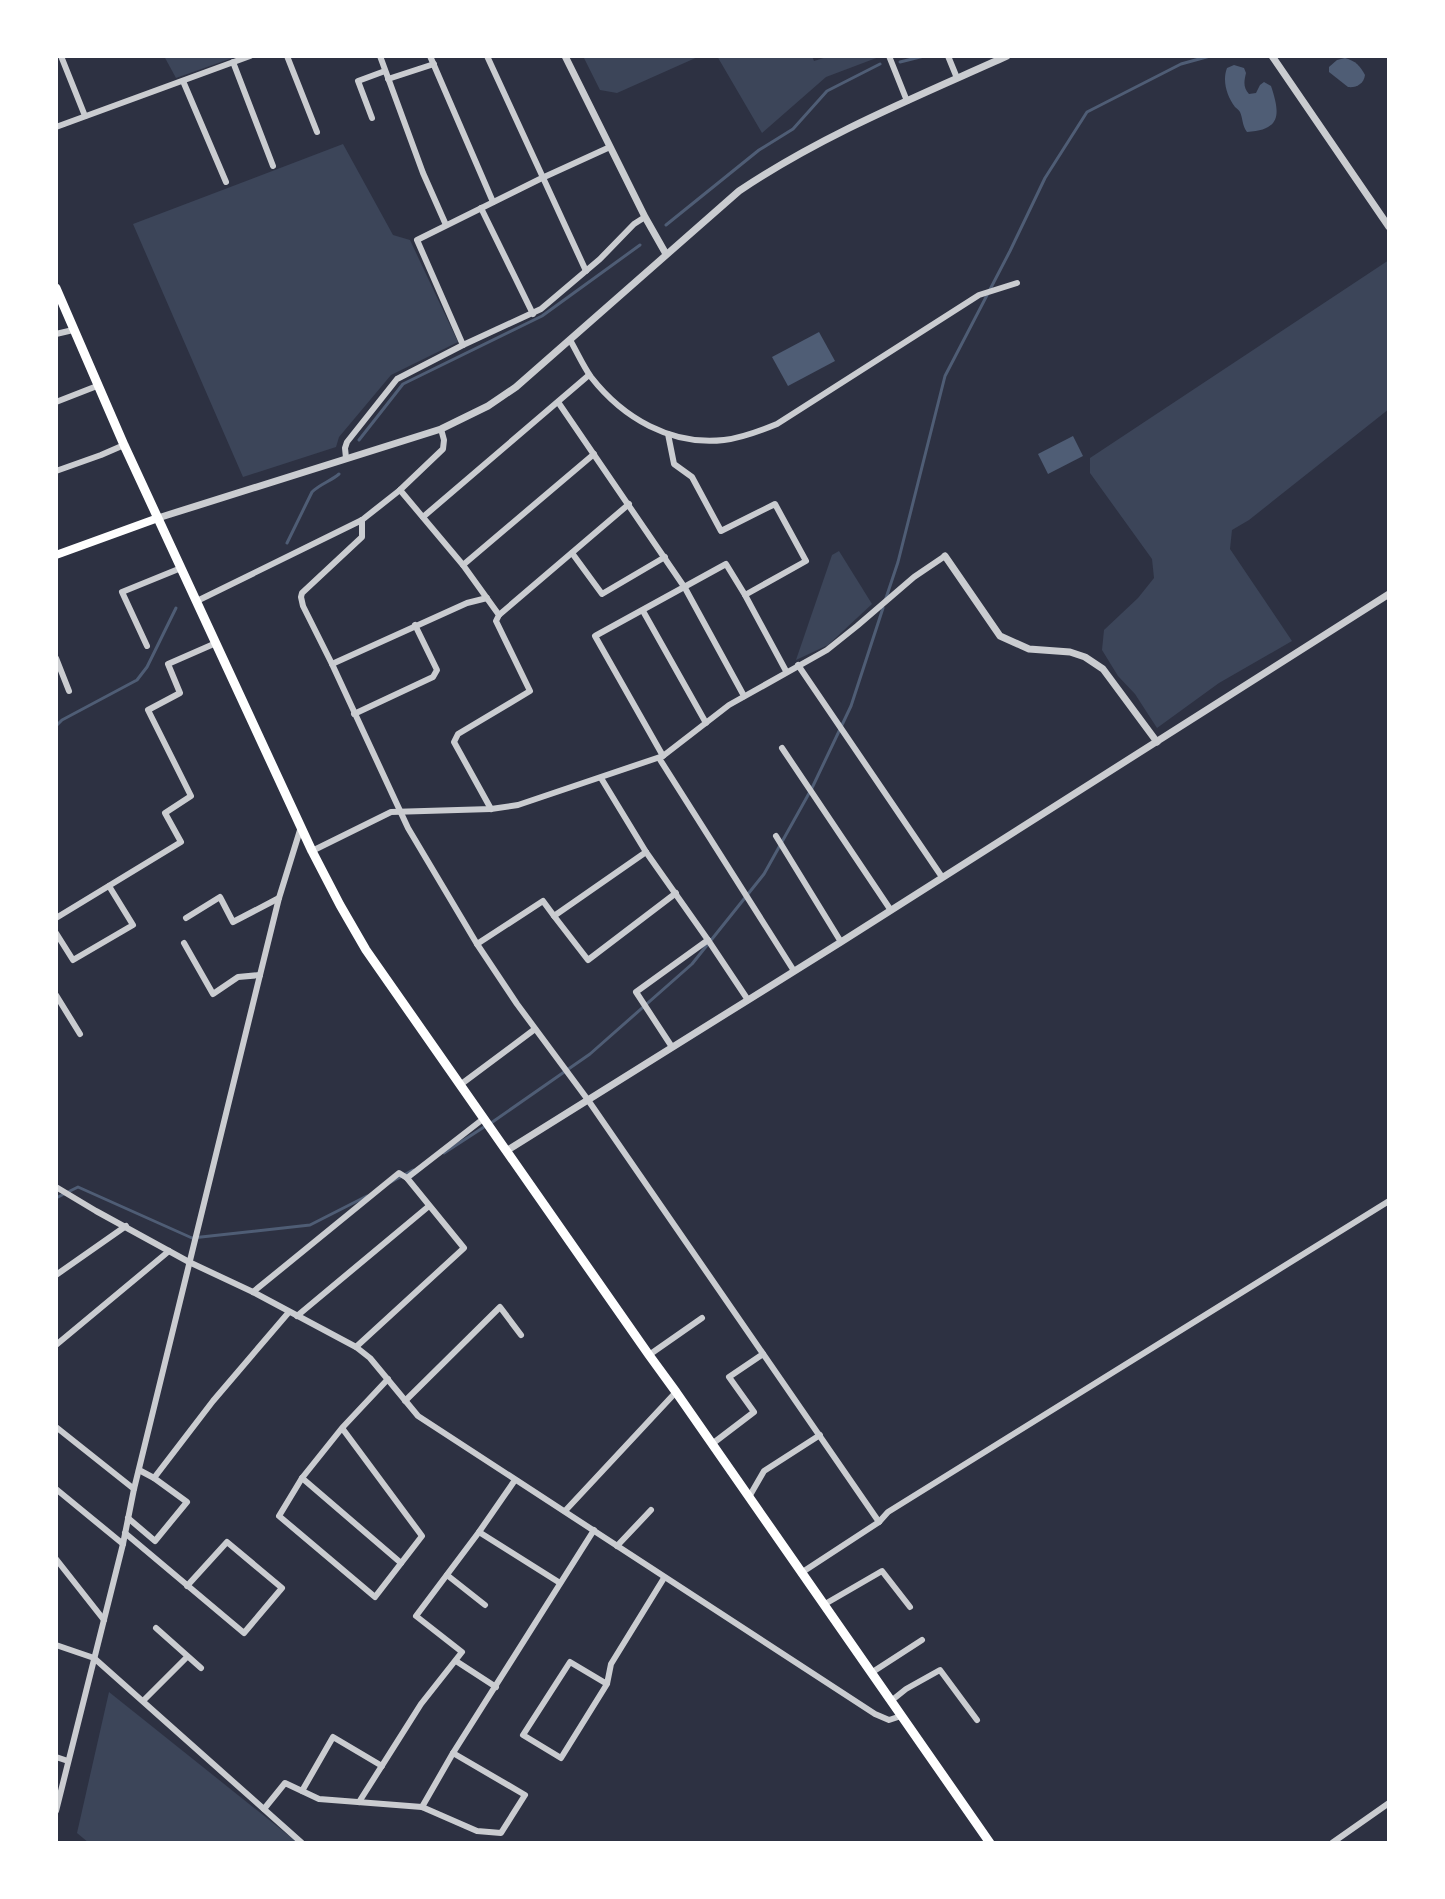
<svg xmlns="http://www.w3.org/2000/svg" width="1445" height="1899" font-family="Roboto,sans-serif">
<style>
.green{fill:#3c4559}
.water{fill:#4f5d75}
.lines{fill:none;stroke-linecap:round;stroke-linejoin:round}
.stream{stroke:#4f5d75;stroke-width:3}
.minor{stroke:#caccd0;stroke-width:6}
.tertiary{stroke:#caccd0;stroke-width:7}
.secondary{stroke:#fff;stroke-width:8}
.trunk{stroke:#fff;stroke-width:9}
</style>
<rect width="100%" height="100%" fill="#2d3142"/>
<g class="green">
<polygon points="164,56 238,56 176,78"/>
<polygon points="583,56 700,56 617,93 600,90"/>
<polygon points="717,56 812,56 814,61 830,56 879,57 826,77 762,133"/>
<polygon points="343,144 393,235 410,240 458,342 391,375 339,437 336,447 243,477 133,224"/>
<polygon points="1389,260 1389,409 1249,520 1232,530 1230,549 1292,641 1219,683 1157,728 1135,694 1118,676 1102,650 1104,630 1138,598 1154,578 1152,559 1090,473 1090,458"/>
<polygon points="839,551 872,604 828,645 796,660 832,555"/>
<polygon points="109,1692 298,1843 89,1843 77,1833"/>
</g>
<g class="water">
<path d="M 1345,58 C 1356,61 1360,66 1365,75 C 1364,84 1356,88 1348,87 L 1329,72 L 1329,67 L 1337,60 Z"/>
<path d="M 1234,65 L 1244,68 L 1246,73 C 1244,82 1243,87 1249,94 L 1256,93 L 1260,85 L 1264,82 L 1271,86 C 1280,113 1282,130 1247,132 C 1242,125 1243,119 1240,112 C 1239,110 1237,109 1235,107 C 1227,96 1222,81 1227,68 Z"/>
<polygon points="819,332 835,361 788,386 772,357"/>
<polygon points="1073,436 1083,456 1048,474 1038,454"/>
</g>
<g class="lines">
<g class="stream">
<polyline points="900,62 924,56"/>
<polyline points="666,225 759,150 793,129 827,91 880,64"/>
<polyline points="359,440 403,384 542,316 640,245"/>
<path d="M 287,543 L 312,492 C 320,484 331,481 339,474"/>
<polyline points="885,601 898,562 945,376 1010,251 1045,178 1087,112 1181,64 1210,56"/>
<polyline points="56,726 62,720 137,680 147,667 176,608"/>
<polyline points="491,1123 590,1054 692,964 764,874 812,788 851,706 883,608"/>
<polyline points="444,1153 484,1127"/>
<polyline points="391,1182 413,1170"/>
<polyline points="56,1198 78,1187 192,1238 310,1225 367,1196"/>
</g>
<g class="minor">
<polyline points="61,56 85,116"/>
<polyline points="287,56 317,132"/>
<polyline points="380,56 423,173 446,225"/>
<polyline points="430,56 493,202"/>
<polyline points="487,56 586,271"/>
<polyline points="889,56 907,101"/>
<polyline points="948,56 957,78"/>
<polyline points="233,62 273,166"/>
<polyline points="388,79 434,64"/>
<polyline points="183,81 226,182"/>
<polyline points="372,118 358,81 385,71"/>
<polyline points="56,127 250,56"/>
<polyline points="610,147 542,178 417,240 463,345 541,309 600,259 634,224 645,217"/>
<polyline points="481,208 533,314"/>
<polyline points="56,334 73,330"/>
<path d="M 570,340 C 577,352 583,366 591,377 C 623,418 671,446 724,440 C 742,438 760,431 777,424 L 979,295 L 1017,283"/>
<polyline points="56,402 97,386"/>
<polyline points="558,402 685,588 744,696"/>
<polyline points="668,434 674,464 692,477 721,531 775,504 806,561 745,595"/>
<polyline points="346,458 345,448 347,442 397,379 463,345"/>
<polyline points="56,471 101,455 124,445"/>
<polyline points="400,490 463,565 499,615 496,621 530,691 458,734 454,742 491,809"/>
<polyline points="423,517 589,375"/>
<polyline points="362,520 362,537 302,593 301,597 303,606 332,664 408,828 477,944 517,1004 588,1100 879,1522"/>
<polyline points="572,553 602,594 665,557"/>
<polyline points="463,565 594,454"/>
<polyline points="197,601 362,520 400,490 443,449 444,440 441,429"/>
<polyline points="643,611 706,723"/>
<polyline points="499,615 629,504"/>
<polyline points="147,646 122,592 181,568"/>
<polyline points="56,658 69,691"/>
<polyline points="332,664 467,603 487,598"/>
<polyline points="798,665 942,877"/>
<polyline points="354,714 433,677 437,670 415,625"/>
<polyline points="782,748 890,909"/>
<polyline points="663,756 595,636 726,564 745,595 786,671"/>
<polyline points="659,758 794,971"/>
<polyline points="601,778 646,852 708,940 748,1000"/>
<polyline points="776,836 841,942"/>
<polyline points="312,851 391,812 491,809 518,805 663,756 729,705 827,650 857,626 914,577 945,556"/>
<polyline points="554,916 588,960 676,893"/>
<polyline points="56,918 181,842 165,813 191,796 148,710 180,693 168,664 216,643"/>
<polyline points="186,918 220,897 233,922 279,898"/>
<polyline points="56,933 73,960 133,925 109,886"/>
<polyline points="184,943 213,994 238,977 260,975"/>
<polyline points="477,944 543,901 554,916 646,852"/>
<polyline points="56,995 80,1034"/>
<polyline points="672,1047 636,992 708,940"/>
<polyline points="460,1085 535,1029"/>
<polyline points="56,1187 96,1211 189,1262 253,1292 356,1347 370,1358 418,1416 875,1714 889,1720 901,1716"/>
<polyline points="56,1275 126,1226"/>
<polyline points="253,1292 399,1173 407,1178 483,1119"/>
<polyline points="297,1316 429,1206"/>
<polyline points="56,1345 169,1251"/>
<polyline points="356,1347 464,1248 407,1178"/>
<polyline points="649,1355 702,1318"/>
<polyline points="405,1401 500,1307 521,1335"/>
<polyline points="56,1427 134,1489"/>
<polyline points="342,1428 302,1478 279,1516 375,1597 422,1536 342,1428 388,1379"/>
<polyline points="712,1444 754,1412 729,1377 763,1354"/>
<polyline points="154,1478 213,1401 289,1312"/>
<polyline points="302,1478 401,1563"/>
<polyline points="56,1489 123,1544"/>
<polyline points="749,1497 764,1471 820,1435"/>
<polyline points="565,1511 676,1392"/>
<polyline points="128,1518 155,1541 187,1502 154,1478 139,1470"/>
<polyline points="479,1532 560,1583"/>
<polyline points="125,1533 244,1633 282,1588 227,1542 187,1586"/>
<polyline points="617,1546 651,1510"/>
<polyline points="56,1559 104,1620"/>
<polyline points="801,1573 879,1522 888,1512 1389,1201"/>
<polyline points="447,1575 485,1605"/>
<polyline points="825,1604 882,1571 910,1607"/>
<polyline points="156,1628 201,1668"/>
<polyline points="56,1645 94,1658 302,1843"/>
<polyline points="456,1661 496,1687"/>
<polyline points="871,1673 922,1640"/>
<polyline points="607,1684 561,1758 523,1735 570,1662 607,1684 611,1664 664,1578"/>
<polyline points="143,1701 187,1657"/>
<polyline points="891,1701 906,1689 940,1670 977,1720"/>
<polyline points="56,1757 68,1761"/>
<polyline points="302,1791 333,1737 382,1766"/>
<polyline points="359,1802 421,1704 462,1652 416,1616 479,1532 515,1480"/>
<polyline points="422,1807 453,1753 594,1530"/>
<polyline points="264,1809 285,1783 319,1799 422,1807 477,1831 501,1833 525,1795 453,1753"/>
<polyline points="56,1811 123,1544 134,1489 260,975 279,898 301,827"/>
<polyline points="1332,1843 1389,1803"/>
</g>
<g class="tertiary">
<polyline points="565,56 645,217 666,254"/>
<polyline points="1272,56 1389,227"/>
<path d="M 158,518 L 441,429 L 488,406 L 516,387 L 739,191 C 822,135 916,97 1007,56"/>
<polyline points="945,556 1000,636 1029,649 1070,652 1085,657 1103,669 1157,742"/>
<polyline points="506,1151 841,942 1389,594"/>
</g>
<polyline class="secondary" points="56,555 158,518"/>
<polyline class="trunk" points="56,288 124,445 312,851 340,905 366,950 649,1355 676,1392 990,1843"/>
</g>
<rect width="1445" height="1899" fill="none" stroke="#ffffff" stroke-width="116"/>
</svg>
